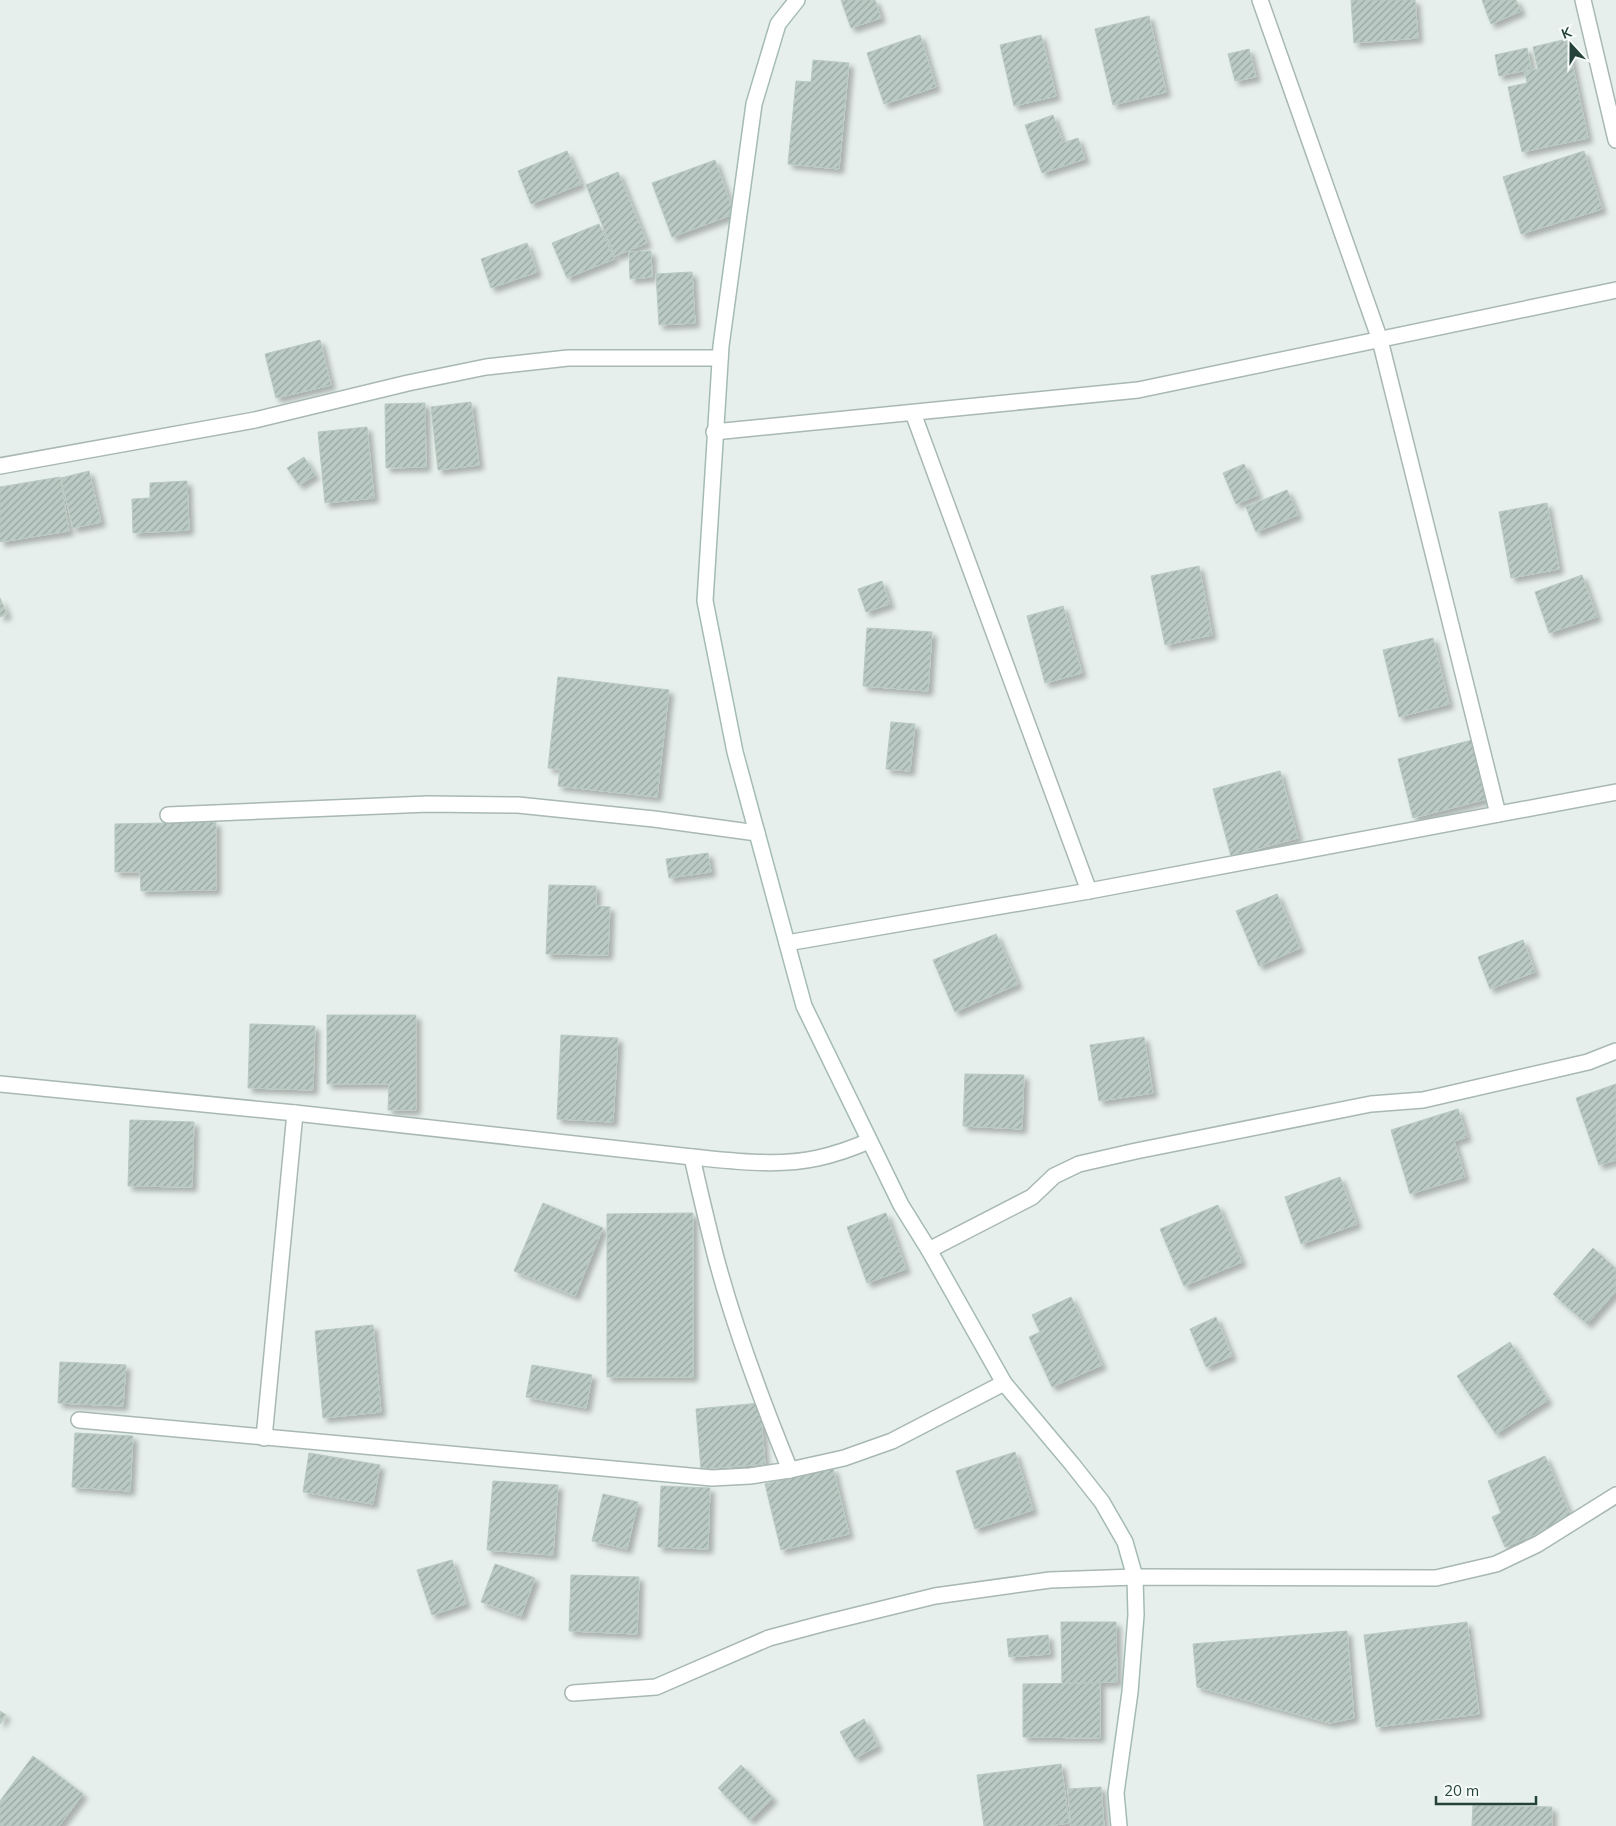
<svg xmlns="http://www.w3.org/2000/svg" width="1616" height="1826" font-family="Mulish,sans-serif">
<style>
.building{fill:url(#building-hatch);stroke:#b8c9c2;filter:url(#shadow)}
.lines{fill:none;stroke-linecap:round;stroke-linejoin:round}
.lane-casing{stroke:#a8b8b2;stroke-width:18}
.street-casing{stroke:#a8b8b2;stroke-width:18}
.secondary-casing{stroke:#a4bbb3;stroke-width:18}
.lane{stroke:#fff;stroke-width:15}
.street{stroke:#fff;stroke-width:15}
.secondary{stroke:#fff;stroke-width:15}
</style>
<defs>
<pattern id="building-hatch" width="6" height="6" patternUnits="userSpaceOnUse" patternTransform="scale(1.25)"><rect width="6" height="6" fill="#bbcac4"/><path d="M-1 1l2-2M0 6l6-6M5 7l2-2" fill="none" stroke="#98a6a0"/></pattern>
<filter id="shadow"><feDropShadow dx="4.5" dy="4.5" stdDeviation="2.5" flood-color="#0004"/></filter>
</defs>
<rect width="100%" height="100%" fill="#e6efeb"/>
<g class="building">
<polygon points="841,0 875,0 881,18 851,28"/>
<polygon points="1351,0 1415,0 1418,38 1354,43"/>
<polygon points="1482,0 1516,0 1521,11 1491,24"/>
<polygon points="1149,16 1166,92 1113,105 1095,29"/>
<polygon points="920,35 936,87 884,104 867,53"/>
<polygon points="1041,35 1056,96 1014,106 1000,45"/>
<polygon points="1567,39 1588,138 1522,152 1508,87 1527,83 1525,72 1538,69 1533,47"/>
<polygon points="1527,48 1531,69 1499,76 1495,55"/>
<polygon points="1249,49 1256,77 1235,81 1228,54"/>
<polygon points="813,60 849,63 839,169 788,164 796,81 811,82"/>
<polygon points="1053,115 1063,143 1078,138 1085,159 1042,173 1025,125"/>
<polygon points="567,151 581,184 531,204 518,171"/>
<polygon points="1584,151 1602,209 1521,234 1503,177"/>
<polygon points="715,160 734,214 672,237 652,183"/>
<polygon points="618,172 647,243 615,256 586,185"/>
<polygon points="599,224 614,259 567,278 552,243"/>
<polygon points="527,243 537,272 491,288 481,259"/>
<polygon points="651,251 652,277 630,279 629,252"/>
<polygon points="692,272 695,323 659,325 656,274"/>
<polygon points="320,340 331,385 276,398 265,354"/>
<polygon points="471,402 479,465 438,470 431,407"/>
<polygon points="425,403 426,467 386,468 385,404"/>
<polygon points="367,427 374,498 325,503 318,432"/>
<polygon points="304,457 315,475 299,485 287,468"/>
<polygon points="1244,464 1258,495 1236,504 1223,473"/>
<polygon points="89,471 101,522 73,528 61,478"/>
<polygon points="60,477 69,531 0,542 0,487"/>
<polygon points="187,481 189,530 133,533 132,499 150,498 150,483"/>
<polygon points="1287,490 1298,515 1256,532 1246,507"/>
<polygon points="1547,503 1559,569 1511,578 1499,512"/>
<polygon points="1199,566 1212,635 1165,645 1151,576"/>
<polygon points="1582,575 1597,617 1549,633 1535,592"/>
<polygon points="882,581 890,604 866,612 858,589"/>
<polygon points="0,598 7,614 0,617"/>
<polygon points="1063,606 1082,673 1045,683 1027,616"/>
<polygon points="867,628 932,632 928,691 863,686"/>
<polygon points="1433,638 1449,704 1399,717 1383,650"/>
<polygon points="558,677 669,690 657,797 558,786 560,769 548,768"/>
<polygon points="891,722 915,724 910,771 886,769"/>
<polygon points="1472,740 1487,799 1413,818 1398,759"/>
<polygon points="1280,771 1298,838 1231,856 1213,789"/>
<polygon points="216,822 216,890 141,891 140,872 115,872 115,824"/>
<polygon points="708,853 711,872 669,878 666,859"/>
<polygon points="549,885 596,886 596,906 610,907 608,955 546,954"/>
<polygon points="1277,894 1300,948 1259,966 1236,911"/>
<polygon points="996,934 1018,984 955,1012 933,960"/>
<polygon points="1523,940 1535,972 1490,989 1478,957"/>
<polygon points="327,1015 416,1015 416,1110 388,1110 389,1084 327,1084"/>
<polygon points="250,1024 315,1026 313,1090 248,1088"/>
<polygon points="561,1035 618,1038 613,1122 557,1119"/>
<polygon points="1144,1037 1153,1093 1099,1101 1090,1045"/>
<polygon points="965,1074 1024,1075 1022,1129 963,1126"/>
<polygon points="1616,1084 1616,1160 1599,1165 1576,1098"/>
<polygon points="1458,1109 1467,1137 1454,1141 1465,1177 1410,1194 1391,1130"/>
<polygon points="130,1120 194,1122 192,1187 128,1186"/>
<polygon points="1340,1177 1357,1224 1301,1244 1285,1197"/>
<polygon points="543,1203 603,1228 575,1296 514,1271"/>
<polygon points="1218,1205 1242,1262 1184,1286 1160,1229"/>
<polygon points="693,1213 693,1377 607,1377 607,1214"/>
<polygon points="886,1213 906,1269 867,1283 847,1227"/>
<polygon points="1593,1248 1616,1269 1616,1291 1587,1324 1553,1294"/>
<polygon points="1071,1297 1102,1365 1052,1387 1029,1337 1040,1332 1032,1315"/>
<polygon points="1216,1317 1232,1356 1206,1367 1190,1329"/>
<polygon points="373,1325 381,1412 323,1418 315,1331"/>
<polygon points="1510,1342 1548,1400 1496,1434 1457,1376"/>
<polygon points="60,1362 126,1365 123,1406 58,1403"/>
<polygon points="532,1365 592,1375 586,1408 526,1397"/>
<polygon points="760,1403 765,1464 701,1469 696,1409"/>
<polygon points="75,1433 133,1436 130,1491 72,1487"/>
<polygon points="1015,1452 1033,1510 975,1529 956,1471"/>
<polygon points="309,1453 380,1465 373,1504 303,1492"/>
<polygon points="1545,1456 1572,1519 1505,1547 1492,1517 1501,1513 1488,1481"/>
<polygon points="833,1468 849,1534 781,1550 765,1484"/>
<polygon points="493,1481 558,1485 553,1555 487,1550"/>
<polygon points="661,1486 710,1488 708,1549 658,1547"/>
<polygon points="603,1494 638,1502 627,1549 592,1541"/>
<polygon points="452,1560 466,1604 432,1615 417,1570"/>
<polygon points="495,1564 535,1578 521,1616 481,1602"/>
<polygon points="571,1575 639,1577 637,1634 569,1631"/>
<polygon points="1061,1622 1116,1622 1117,1682 1062,1683"/>
<polygon points="1467,1622 1479,1714 1376,1727 1364,1635"/>
<polygon points="1347,1631 1354,1718 1330,1723 1197,1687 1193,1644"/>
<polygon points="1048,1635 1050,1654 1009,1657 1007,1639"/>
<polygon points="1100,1683 1100,1738 1023,1737 1023,1684"/>
<polygon points="0,1711 6,1715 0,1724"/>
<polygon points="864,1719 878,1746 855,1758 840,1732"/>
<polygon points="33,1756 83,1794 59,1826 0,1826 0,1801"/>
<polygon points="1061,1764 1069,1823 1048,1826 984,1826 977,1775"/>
<polygon points="741,1765 773,1798 750,1820 718,1788"/>
<polygon points="1101,1787 1104,1826 1071,1826 1068,1789"/>
<polygon points="1473,1805 1552,1807 1552,1826 1472,1826"/>
</g>
<g class="lines">
<defs>
<polyline id="lane" points="1260,0 1380,340 1498,814"/>
<g id="street">
<polyline points="1583,0 1616,140"/>
<polyline points="913,413 1089,891"/>
<polyline points="714,432 1138,390 1616,290"/>
<polyline points="0,466 255,420 408,383 486,367 568,358 720,358"/>
<polyline points="168,815 428,804 518,805 654,819 757,833"/>
<polyline points="787,943 1089,891 1616,792"/>
<path d="M 0,1084 L 295,1113 L 692,1157 C 734,1161 777,1167 818,1158 C 836,1154 853,1148 869,1141"/>
<path d="M 692,1157 C 699,1189 707,1222 715,1254 C 734,1327 761,1399 790,1470"/>
<polyline points="929,1250 1032,1197 1054,1176 1079,1164 1136,1151 1371,1104 1423,1100 1588,1062 1616,1051"/>
<polyline points="79,1420 712,1478 750,1476 790,1470 844,1458 892,1441 1004,1383"/>
<polyline points="264,1438 295,1113"/>
<polyline points="573,1693 656,1687 769,1638 825,1623 935,1596 1050,1580 1135,1577 1436,1578 1496,1564 1538,1544 1616,1495"/>
</g>
<polyline id="secondary" points="797,0 778,24 754,104 721,346 705,601 735,752 804,1006 901,1205 929,1250 1004,1383 1072,1464 1102,1502 1125,1542 1135,1577 1136,1615 1130,1692 1116,1793 1119,1826"/>
</defs>
<use href="#lane" class="lane-casing"/>
<use href="#street" class="street-casing"/>
<use href="#secondary" class="secondary-casing"/>
<use href="#lane" class="lane"/>
<use href="#street" class="street"/>
<use href="#secondary" class="secondary"/>
</g>
<g transform="translate(1571 45) rotate(339)" stroke="#f7fbf9" stroke-width="4" paint-order="stroke">
<path d="M0-4L9 19L0 12L-9 19Z" fill="#24423a"/>
<text y="-8" font-size="14" font-weight="bold" text-anchor="middle" fill="#24423a">K</text>
</g>
<path d="M1436 1796v8h100v-8" fill="none" stroke="#24423a" stroke-width="2.5"/>
<text x="1444" y="1796" font-size="15" fill="#24423a" stroke="#f7fbf9" stroke-width="4" paint-order="stroke">20 m</text>
</svg>
